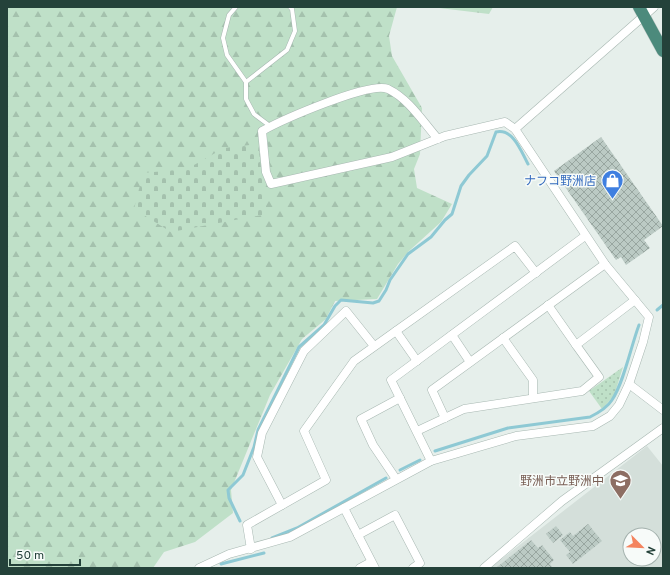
<svg xmlns="http://www.w3.org/2000/svg" width="670" height="575" font-family="Overpass,'Noto Sans JP',sans-serif">
<style>
.built{fill:#d4dfda;fill-rule:evenodd}
.forest{fill:url(#forest-firs)}
.cemetery{fill:url(#cemetery-stones)}
.park{fill:url(#park-dots)}
.lines{fill:none;stroke-linecap:round;stroke-linejoin:round}
.stream{stroke:#8ec9d4;stroke-width:3}
.building{fill:url(#building-cross-hatch)}
.service-casing{stroke:#a8b8b2;stroke-width:5}
.minor-casing{stroke:#a8b8b2;stroke-width:9}
.trunk-casing{stroke:#c2cac8;stroke-width:13}
.service{stroke:#fff;stroke-width:4}
.minor{stroke:#fff;stroke-width:8}
.trunk{stroke:#4c8a7c;stroke-width:12}
.labels{text-anchor:middle;stroke-width:3;stroke-linejoin:round;paint-order:stroke}
.shop-label{font-size:12px;fill:#366cbe;stroke:#f7fbf9;text-anchor:end}
.education-label{font-size:12px;fill:#785e54;stroke:#f7fbf9;text-anchor:end}
</style>
<defs>
<pattern id="forest-firs" width="22" height="20" patternUnits="userSpaceOnUse"><rect width="22" height="20" fill="#bfe0c8"/><path d="M5 1l3.5 6h-7zM16 11l3.5 6h-7z" fill="#a4c1ad"/></pattern>
<pattern id="cemetery-stones" width="16" height="16" patternUnits="userSpaceOnUse"><rect width="16" height="16" fill="#bfe0c8"/><path d="M2 7V4a2 2 0 0 1 4 0v3zM10 15v-3a2 2 0 0 1 4 0v3z" fill="#a4c1ad"/></pattern>
<pattern id="park-dots" width="8" height="8" patternUnits="userSpaceOnUse"><rect width="8" height="8" fill="#bfe0c8"/><path d="M2 2h.1M6 6h.1" fill="none" stroke="#a4c1ad" stroke-width="1.8" stroke-linecap="round"/></pattern>
<pattern id="building-cross-hatch" width="8" height="8" patternUnits="userSpaceOnUse"><rect width="8" height="8" fill="#bbcac4"/><path d="M0 0l8 8M0 8l8-8" fill="none" stroke="#98a6a0"/></pattern>
</defs>
<rect width="100%" height="100%" fill="#e6efeb"/>
<path class="built" d="M 647,446 L 663,466 L 663,568 L 490,568 ZM 630,535 L 654,535 L 654,559 L 630,559 Z"/>
<g class="forest">
<polygon points="7,7 397,7 389,36 392,56 422,108 420,154 414,169 417,188 452,204 441,222 409,251 398,264 377,299 335,301 326,319 302,339 270,395 231,490 233,513 195,542 164,552 153,568 7,568"/>
<polygon points="431,7 493,7 489,14"/>
</g>
<polygon class="cemetery" points="258,144 267,214 171,232 134,209 143,173 187,169 224,148"/>
<polygon class="park" points="623,367 614,396 602,409 589,391"/>
<g class="lines">
<g class="stream">
<polyline points="657,310 663,305"/>
<path d="M 435,451 L 508,428 L 590,417 C 598,413 607,408 612,400 C 624,382 631,346 639,325"/>
<polyline points="400,470 420,460"/>
<path d="M 240,521 L 229,498 L 228,490 L 243,475 L 254,447 L 258,430 L 299,347 L 324,325 L 335,306 L 341,300 L 373,303 L 379,301 L 386,290 L 390,280 L 408,254 L 431,237 L 445,220 L 452,214 L 461,186 L 469,175 L 487,156 L 496,132 C 513,128 521,151 528,164"/>
<polyline points="272,538 297,528 386,478"/>
<polyline points="221,564 264,553"/>
</g>
</g>
<g class="building">
<polygon points="601,137 663,226 644,240 650,248 626,265 621,257 616,260 554,171"/>
<polygon points="588,524 602,541 573,564 566,555 570,552 560,540 570,532 573,536"/>
<polygon points="556,526 563,535 553,543 546,534"/>
<polygon points="531,540 538,548 542,545 554,560 550,564 553,568 496,568"/>
</g>
<g class="lines">
<defs>
<g id="service">
<polyline points="236,7 229,15 223,38 227,55 246,82 246,99 254,114 270,126"/>
<polyline points="246,82 287,50 295,31 292,9 290,7"/>
</g>
<g id="minor">
<polyline points="515,129 654,7"/>
<polyline points="548,305 576,345"/>
<polyline points="396,331 417,361"/>
<polyline points="452,335 470,362"/>
<polyline points="503,338 533,380 533,398"/>
<polyline points="629,384 663,410"/>
<polyline points="445,418 432,390 605,264"/>
<polyline points="417,431 464,409 582,391 599,377 576,345 635,300"/>
<polyline points="431,461 391,380 585,236"/>
<polyline points="396,479 373,445 361,419 400,398"/>
<polyline points="282,505 257,457 262,433 304,351 346,311 374,346"/>
<polyline points="344,508 375,568"/>
<polyline points="358,535 395,515 420,563 413,568"/>
<polyline points="251,549 247,525 326,480 304,431 354,361 515,246 536,273"/>
<path d="M 199,568 L 229,554 L 290,537 L 431,461 L 516,436 L 593,426 L 610,416 L 619,405 L 629,384 L 643,342 L 649,317 L 605,264 L 515,129 L 505,122 L 445,136 L 392,157 L 271,184 L 266,172 L 262,131 C 282,120 370,81 388,89 C 409,99 423,122 438,139"/>
<polyline points="360,568 371,562"/>
<polyline points="484,568 562,501 663,428"/>
</g>
<polyline id="trunk" points="639,7 663,51"/>
</defs>
<use href="#service" class="service-casing"/>
<use href="#minor" class="minor-casing"/>
<use href="#trunk" class="trunk-casing"/>
<use href="#service" class="service"/>
<use href="#minor" class="minor"/>
<use href="#trunk" class="trunk"/>
</g>
<defs>
<symbol id="shop-pin" viewBox="-11 -11 22 30"><path d="M0 17L-7.5 6A9.5 9.5 0 1 1 7.5 6Z" fill="#3f7fe0" stroke="#f7fbf9"/><path d="M-5-2.5h2.3a2.7 3.5 0 0 1 5.4 0H5L5.5 6h-11ZM-1.5-2.5h3a1.5 2.3 0 0 0-3 0Z" fill="#fff"/></symbol>
<symbol id="school-pin" viewBox="-11 -11 22 30"><path d="M0 17L-7.5 6A9.5 9.5 0 1 1 7.5 6Z" fill="#8d6e63" stroke="#f7fbf9"/><path d="M0-5L7-2L0 1L-7-2ZM-4 1L0 2.5L4 1V4Q0 6-4 4Z" fill="#fff"/></symbol>
</defs>
<g fill-rule="evenodd">
<use href="#shop-pin" x="600" y="168" width="25" height="34"/>
<use href="#school-pin" x="608" y="468" width="25" height="34"/>
</g>
<g class="labels">
<g class="shop-label">
<text x="596" y="185">ナフコ野洲店</text>
</g>
<g class="education-label">
<text x="604" y="485">野洲市立野洲中</text>
</g>
</g>
<rect width="670" height="575" fill="none" stroke="#24423a" stroke-width="16"/>
<g transform="translate(642 547) rotate(114)"><circle r="19" fill="#f7fbf9" stroke="#a3b1ad"/>
<path d="M0-3L7 15L0 10L-7 15Z" fill="#f4845f"/>
<text y="-6" font-size="11" font-weight="bold" text-anchor="middle" fill="#24423a">N</text>
</g>
<path d="M10 559v6h70v-6" fill="none" stroke="#24423a" stroke-width="2"/>
<text x="16" y="559" font-size="12" fill="#24423a" stroke="#f7fbf9" stroke-width="3" paint-order="stroke">50 m</text>
</svg>
